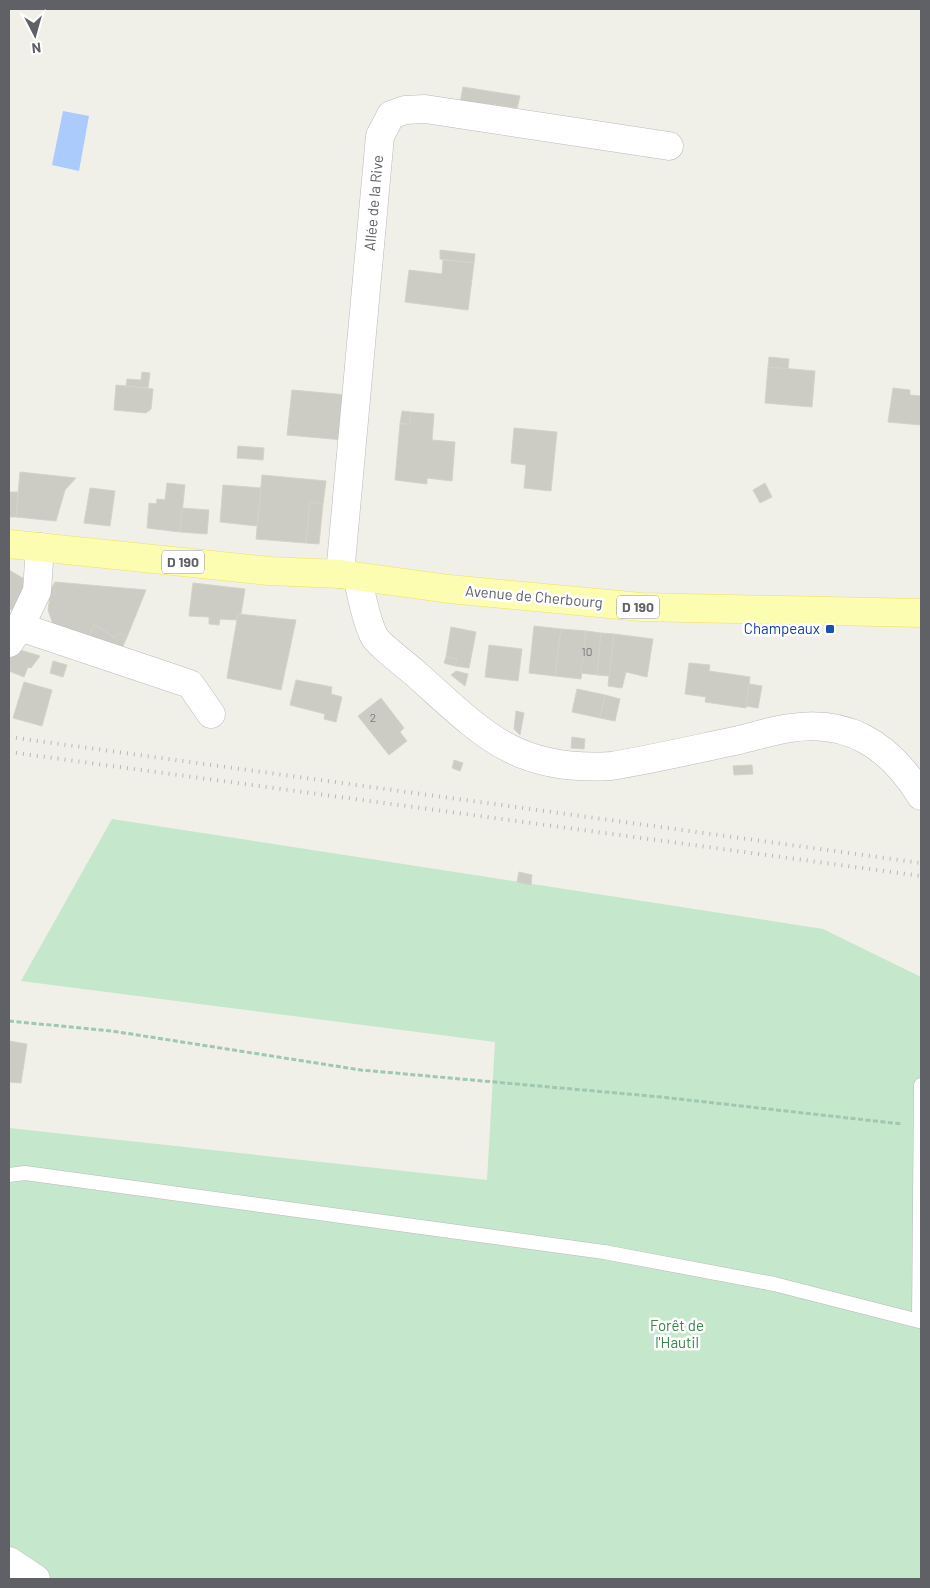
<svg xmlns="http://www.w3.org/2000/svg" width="930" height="1588" font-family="Barlow,sans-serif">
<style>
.green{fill:#c5e7cb}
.water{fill:#abcbfd}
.building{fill:#cccbc4;stroke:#d5d3c6}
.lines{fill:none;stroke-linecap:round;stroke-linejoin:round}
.lane-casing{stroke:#b8b9bd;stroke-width:15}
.street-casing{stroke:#b8b9bd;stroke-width:29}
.secondary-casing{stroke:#b9bac0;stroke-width:29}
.primary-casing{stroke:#eee063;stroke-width:29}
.path{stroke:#9fc7b2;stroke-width:3;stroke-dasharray:5 2.5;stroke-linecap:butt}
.lane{stroke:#fff;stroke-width:14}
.street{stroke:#fff;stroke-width:28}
.secondary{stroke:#fff;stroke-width:28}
.primary{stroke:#fcfdb0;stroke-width:28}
.rail{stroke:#b8b8b9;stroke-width:4;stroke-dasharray:1 6;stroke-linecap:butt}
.transit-dot{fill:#1a4fb4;stroke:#fff;stroke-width:2}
.labels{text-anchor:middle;stroke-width:5;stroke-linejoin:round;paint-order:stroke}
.number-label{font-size:12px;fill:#7a7c7e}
.shield{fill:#fff;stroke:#8f9095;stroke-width:1}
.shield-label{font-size:14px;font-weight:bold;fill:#5f6167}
.street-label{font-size:15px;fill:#5f6167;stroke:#fff}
.transit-label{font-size:15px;fill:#164399;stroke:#fff;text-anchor:end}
.park-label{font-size:15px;fill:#388549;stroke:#fff}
</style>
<rect width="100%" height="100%" fill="#f0f0e8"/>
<polygon class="green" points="112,819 823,929 921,977 921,1579 9,1579 9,1128 487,1180 495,1042 21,981"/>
<polygon class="water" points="63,111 89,116 79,171 52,165"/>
<g class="building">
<polygon points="463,87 520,96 517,108 482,103 480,106 460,103"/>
<polygon points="440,250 475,254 474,263 440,259"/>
<polygon points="443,260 474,263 468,310 405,302 409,270 442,274"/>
<polygon points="769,357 789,359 788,369 768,367"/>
<polygon points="768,367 815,371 812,407 765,403"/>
<polygon points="142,372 150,373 148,388 126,386 127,379 141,380"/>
<polygon points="116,385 153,389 151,409 146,413 114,410"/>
<polygon points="893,388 910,390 910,395 921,396 921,425 888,422"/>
<polygon points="292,390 348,395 344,440 287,435"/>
<polygon points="402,411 411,412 410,424 400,424"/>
<polygon points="411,412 434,414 432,440 455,442 452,481 427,478 427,484 395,480 400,424 410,424"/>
<polygon points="514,428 557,432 551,491 524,488 526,465 511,463"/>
<polygon points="238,446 264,448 263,460 237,458"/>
<polygon points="20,472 76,478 65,490 56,521 16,517"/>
<polygon points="262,475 326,481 323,504 310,502 306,543 256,539"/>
<polygon points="167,483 185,485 180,532 147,528 149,503 156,504 157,499 165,500"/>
<polygon points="765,483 772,497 760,503 753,490"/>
<polygon points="223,485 261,488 257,526 220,522"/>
<polygon points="90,488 115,491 110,526 84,523"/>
<polygon points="9,492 18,492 16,517 9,517"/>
<polygon points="310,502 323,504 319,544 306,543"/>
<polygon points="182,508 209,510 207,534 180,532"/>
<polygon points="9,570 26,580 29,587 13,611 9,608"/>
<polygon points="55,582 146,590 127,637 119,633 115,638 94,624 89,638 53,624 48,610 51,589"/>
<polygon points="193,583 245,589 241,614 238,614 237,620 220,619 219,625 209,624 209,617 189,616"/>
<polygon points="238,614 296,620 281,690 227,678"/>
<polygon points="94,624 115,638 119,633 127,637 122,648 89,638"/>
<polygon points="534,626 561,629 555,676 529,673"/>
<polygon points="451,627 476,632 469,668 455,666 457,659 446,657"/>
<polygon points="561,629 586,631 581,679 555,676"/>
<polygon points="586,631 601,633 597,675 581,673"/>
<polygon points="601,633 614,634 609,676 597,675"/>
<polygon points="614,634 653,639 647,677 626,672 622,688 608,686"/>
<polygon points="489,645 522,649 518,681 485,677"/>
<polygon points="11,647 40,656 31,668 28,667 24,677 9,671 9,652"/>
<polygon points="446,657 457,659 455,666 444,663"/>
<polygon points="53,661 67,665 63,677 50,673"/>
<polygon points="689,663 710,665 709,671 750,677 746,708 705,702 706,697 685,694"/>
<polygon points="456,671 468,674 465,686 451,675"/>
<polygon points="296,680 332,687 331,694 342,697 336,722 324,719 325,714 290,705"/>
<polygon points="24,682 52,690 42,726 13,718"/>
<polygon points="749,684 762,686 758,708 746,706"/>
<polygon points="577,689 605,695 600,718 572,712"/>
<polygon points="605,695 620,699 615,721 600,718"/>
<polygon points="381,698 404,728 400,732 407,741 389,755 358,716"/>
<polygon points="516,711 524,713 520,735 514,729"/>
<polygon points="572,737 585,739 584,749 571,748"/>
<polygon points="454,760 463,763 460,771 452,768"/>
<polygon points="752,765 753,774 734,775 733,766"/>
<polygon points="519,872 532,875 531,885 517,882"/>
<polygon points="9,1041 27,1044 21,1083 9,1082"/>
</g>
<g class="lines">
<defs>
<polyline id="lane" points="9,1175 25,1173 604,1252 774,1284 919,1321 921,1085"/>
<g id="street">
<polyline points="340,574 380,136 391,115 405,110 425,109 669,146"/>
<path d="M 357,577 C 362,595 365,618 374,636 C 378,644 407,666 416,674 C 482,733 515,772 611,766 C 654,759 696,749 739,740 C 756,736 774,730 791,728 C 850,719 891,747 921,796"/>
<polyline points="20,627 190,684 211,714"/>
<polyline points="9,643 20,627 37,591 40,547"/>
</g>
<polyline id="secondary" points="9,1561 36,1579"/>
<polyline id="primary" points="9,544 269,571 340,574 449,589 641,607 921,613"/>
</defs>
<use href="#lane" class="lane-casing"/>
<use href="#street" class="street-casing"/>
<use href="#secondary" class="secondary-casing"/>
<use href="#primary" class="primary-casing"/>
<polyline class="path" points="9,1021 112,1031 361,1070 661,1097 902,1124"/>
<use href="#lane" class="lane"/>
<use href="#street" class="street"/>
<use href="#secondary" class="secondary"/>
<use href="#primary" class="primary"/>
<g class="rail">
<polyline points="9,737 921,863"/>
<polyline points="9,752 921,876"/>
</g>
</g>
<rect class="transit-dot" x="825" y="624" width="10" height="10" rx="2.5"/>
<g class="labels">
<g class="number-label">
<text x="587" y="656">10</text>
<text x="373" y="722">2</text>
</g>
<g class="shield">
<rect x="162" y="550.5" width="42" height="23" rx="4"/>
<rect x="617" y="595.5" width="42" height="23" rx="4"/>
</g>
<g class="shield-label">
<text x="183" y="567">D 190</text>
<text x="638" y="612">D 190</text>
</g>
<g class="street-label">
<text transform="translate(374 203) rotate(-85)" y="5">Allée de la Rive</text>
<text transform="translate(534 597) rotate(5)" y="5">Avenue de Cherbourg</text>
</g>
<g class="transit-label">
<text x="820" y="634">Champeaux</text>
</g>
<g class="park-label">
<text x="677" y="1331">Forêt de<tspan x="677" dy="17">l'Hautil</tspan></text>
</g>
</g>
<rect width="930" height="1588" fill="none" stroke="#5f6167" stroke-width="20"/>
<g transform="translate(35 35) rotate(174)" stroke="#ffffff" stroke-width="4" paint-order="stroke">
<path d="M0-4L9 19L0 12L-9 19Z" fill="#5f6167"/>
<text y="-8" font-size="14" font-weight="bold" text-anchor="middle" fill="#5f6167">N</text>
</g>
</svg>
